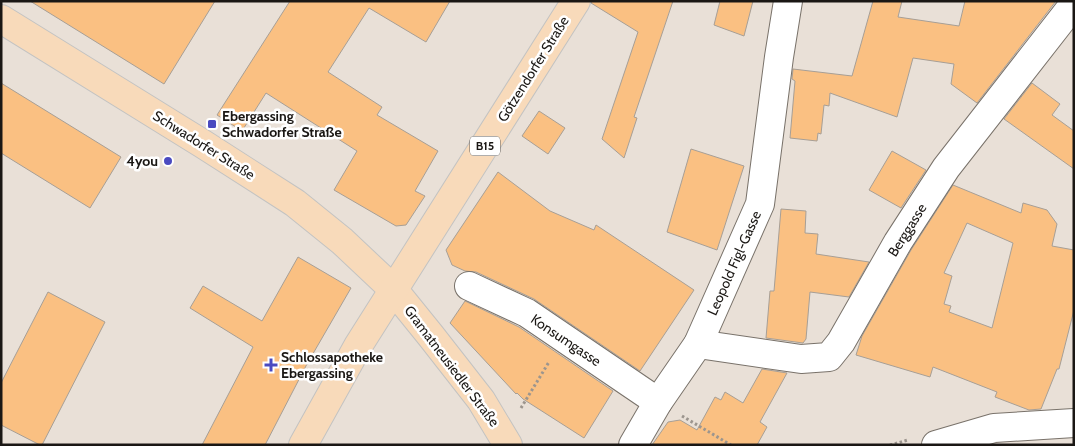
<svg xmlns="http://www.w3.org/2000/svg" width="1075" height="446" font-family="Cabin,sans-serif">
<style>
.building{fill:#fac082;stroke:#a79f96;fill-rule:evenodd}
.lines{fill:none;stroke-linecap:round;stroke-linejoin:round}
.minor-casing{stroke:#79726a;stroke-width:30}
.major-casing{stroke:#c3c3c2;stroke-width:30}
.path{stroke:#9c958e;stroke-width:3;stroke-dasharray:2.5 2.5;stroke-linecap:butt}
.minor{stroke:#fff;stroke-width:28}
.major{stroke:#f8daba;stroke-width:28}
.poi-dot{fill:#4a4ac0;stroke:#fff;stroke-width:2}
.labels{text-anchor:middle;stroke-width:5;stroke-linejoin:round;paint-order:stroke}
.shield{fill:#fff;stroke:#5f5d5a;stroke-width:1}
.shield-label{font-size:12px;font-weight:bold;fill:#1a1714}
.street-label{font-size:14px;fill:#1a1714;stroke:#fff}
.poi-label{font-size:14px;font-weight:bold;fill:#1a1714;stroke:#fff;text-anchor:start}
</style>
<rect width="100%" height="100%" fill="#e9e0d7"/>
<g class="building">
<polygon points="30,1 215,1 164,84"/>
<polygon points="290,1 450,1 426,42 369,8 328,72 382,107 377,115 438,151 415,191 425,196 406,225 396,226 334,190 357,151 266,93 242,131 217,115"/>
<polygon points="592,1 673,1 634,117 637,118 624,158 602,139 638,32 591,3"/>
<polygon points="720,1 753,1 744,36 714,25"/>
<polygon points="873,1 902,1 898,17 959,26 965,1 1056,1 977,103 951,84 954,64 913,58 897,117 830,93 829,106 824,105 821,134 818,133 817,141 790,138 795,81 792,79 793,69 852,76"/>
<polygon points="1,83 121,157 90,208 1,153"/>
<polygon points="1032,83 1060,104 1052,115 1074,131 1074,169 1004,119"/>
<polygon points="539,111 565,128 548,154 522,136"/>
<polygon points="691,149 744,166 717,250 667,232"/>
<polygon points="892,151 926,170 901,208 869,190"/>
<polygon points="498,172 550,211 594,230 596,225 694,290 640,371 534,299 476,272 465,271 452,265 446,250"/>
<path d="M 953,185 L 1021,213 L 1023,203 L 1047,210 L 1057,224 L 1052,246 L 1074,250 L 1074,310 L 1059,369 L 1057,369 L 1041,409 L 1029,410 L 995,397 L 997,392 L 933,367 L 930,377 L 856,355 L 862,336 L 911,250 ZM 967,223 L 1013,243 L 992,328 L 949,312 L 951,306 L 944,304 L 952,276 L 944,273 Z"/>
<polygon points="781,209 806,211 805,233 818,234 816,254 869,262 849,297 810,292 806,339 803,343 766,338 770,291 774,291"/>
<polygon points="298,257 351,288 307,364 265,445 202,445 253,347 190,308 203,286 262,321"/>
<polygon points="48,292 105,322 42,445 40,445 1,425 1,383"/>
<polygon points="465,301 519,327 613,391 584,438 523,399 517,393 516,394 450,323"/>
<polygon points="762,369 787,373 760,422 767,427 757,445 652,445 668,422 680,420 697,430 715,397 721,400 725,392 743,403"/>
</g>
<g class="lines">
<defs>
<g id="minor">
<polyline points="469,286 527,313 658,402"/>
<polyline points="698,344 801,359 829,357 841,342 898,242 946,168 1074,4"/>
<polyline points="633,445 658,402 698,344 760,204 779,57 788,1"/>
<polyline points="936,445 994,428 1074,423"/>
</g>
<g id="major">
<polyline points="1,19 203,144 295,203 342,241 393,289 431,336 481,400 508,445"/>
<polyline points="303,445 358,346 576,1"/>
</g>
</defs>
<use href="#minor" class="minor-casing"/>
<use href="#major" class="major-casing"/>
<g class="path">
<polyline points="521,408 549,362"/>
<polyline points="682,416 731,445"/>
<polyline points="890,445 908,440"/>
</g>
<use href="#minor" class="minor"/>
<use href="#major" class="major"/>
</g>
<g class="poi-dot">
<rect x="207" y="119" width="10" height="10" rx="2.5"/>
<circle cx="168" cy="161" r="5"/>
<path d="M268.5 357.5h5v5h5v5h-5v5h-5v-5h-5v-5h5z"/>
</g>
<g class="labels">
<rect class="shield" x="470" y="136.5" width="30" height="19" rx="4"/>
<g class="shield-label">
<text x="485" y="150">B15</text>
</g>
<g class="street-label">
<text transform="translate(533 69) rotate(-58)" y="5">Götzendorfer Straße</text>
<text transform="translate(204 145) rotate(32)" y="5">Schwadorfer Straße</text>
<text transform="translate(907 230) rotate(-58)" y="5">Berggasse</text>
<text transform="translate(734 263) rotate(-66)" y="5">Leopold Figl-Gasse</text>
<text transform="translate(566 340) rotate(34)" y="5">Konsumgasse</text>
<text transform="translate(452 366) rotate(53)" y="5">Gramatneusiedler Straße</text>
</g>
<g class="poi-label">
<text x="222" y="121">Ebergassing<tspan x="222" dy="16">Schwadorfer Straße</tspan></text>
<text x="158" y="166" text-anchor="end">4you</text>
<text x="281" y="362">Schlossapotheke<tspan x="281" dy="16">Ebergassing</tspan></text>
</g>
</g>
<rect width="1075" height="446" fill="none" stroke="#1a1714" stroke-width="5"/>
</svg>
